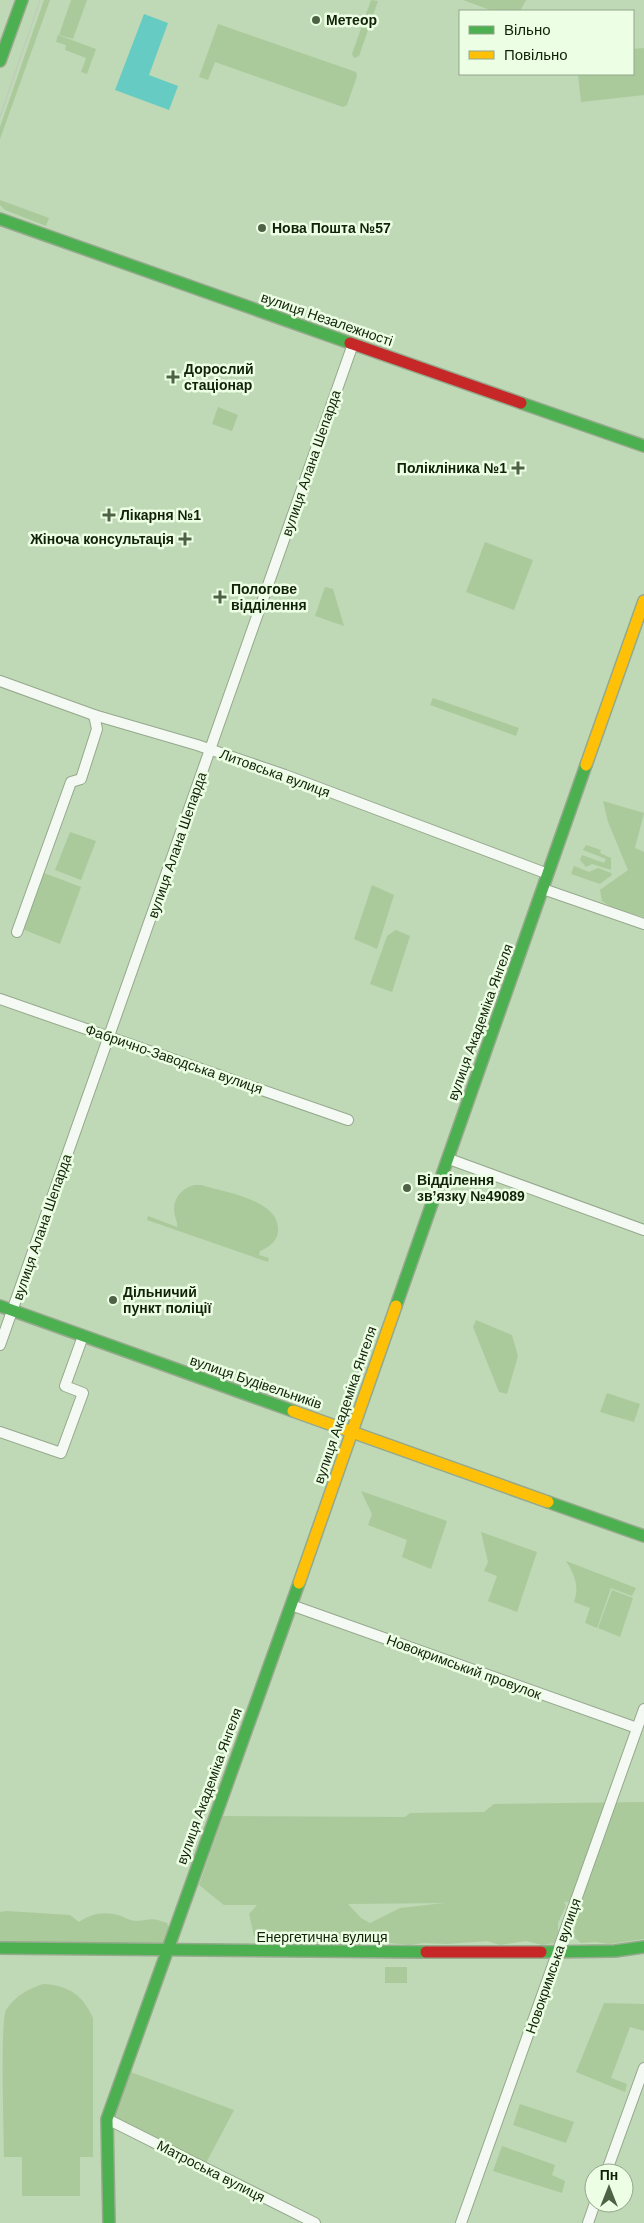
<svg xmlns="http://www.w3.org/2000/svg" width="644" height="2223" font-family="Helvetica,sans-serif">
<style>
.green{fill:#aaca9c;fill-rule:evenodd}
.water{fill:#66cbc2}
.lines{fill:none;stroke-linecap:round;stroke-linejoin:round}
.street-casing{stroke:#95a98d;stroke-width:12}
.fast-casing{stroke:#95a98d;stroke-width:14}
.slow-casing{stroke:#95a98d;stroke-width:14}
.jam-casing{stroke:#95a98d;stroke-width:14}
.street{stroke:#f5f9f4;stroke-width:10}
.fast{stroke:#4caf50;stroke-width:11}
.slow{stroke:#ffc107;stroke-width:11}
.jam{stroke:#c62828;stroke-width:11}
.tram{stroke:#c1c8be;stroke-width:1}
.poi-dot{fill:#4e6245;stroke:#ecffe4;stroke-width:2}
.labels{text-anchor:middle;stroke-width:5;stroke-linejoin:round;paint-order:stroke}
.poi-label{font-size:14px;font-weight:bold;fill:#112209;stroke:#ecffe4;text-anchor:start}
.street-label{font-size:14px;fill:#112209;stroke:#ecffe4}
</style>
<rect width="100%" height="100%" fill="#bfd8b5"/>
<g class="green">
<polygon points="44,0 50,0 0,139 0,127"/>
<polygon points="71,0 87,0 73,39 59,35"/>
<polygon points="371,0 378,1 359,56 354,58 352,54"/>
<polygon points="463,0 526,0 520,11 493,11"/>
<polygon points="218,24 356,72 357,76 347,105 343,107 215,62 208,80 199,77"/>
<polygon points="58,35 96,49 87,74 81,72 86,58 65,50 66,45 56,42"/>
<polygon points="644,48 644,95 581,102 578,74 633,74 633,49"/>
<polygon points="0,200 49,218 46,226 5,210 0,205"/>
<polygon points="218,407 238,415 232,431 212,424"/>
<polygon points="485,542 533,560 514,610 466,592"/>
<polygon points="325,587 333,589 344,626 315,616"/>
<polygon points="433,698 519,728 516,736 430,705"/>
<polygon points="603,801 644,813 635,848 644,852 644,917 613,908 602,901 600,890 628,870 608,822"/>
<polygon points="70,832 96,841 81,880 55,870"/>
<polygon points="586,845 601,850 600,853 611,858 611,870 592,864 586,867 580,860 582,855 604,863 606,859 583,850"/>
<polygon points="574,866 589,872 598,868 611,873 612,875 600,884 571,874"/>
<polygon points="44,873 81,887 60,944 22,929"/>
<polygon points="372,885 394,895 377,949 354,939"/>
<polygon points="396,930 410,936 392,992 370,984 387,936"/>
<path d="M 194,1185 L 201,1185 C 223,1192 277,1199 278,1228 C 279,1240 270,1247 260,1251 L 259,1255 L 269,1258 L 268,1262 L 147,1220 L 148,1216 L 177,1227 C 178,1222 176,1221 175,1216 C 171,1201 180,1189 194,1185 Z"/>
<polygon points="476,1320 512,1335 518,1356 507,1394 499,1392 473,1327"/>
<polygon points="607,1393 640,1404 634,1422 600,1412"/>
<polygon points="361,1491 447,1521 431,1569 402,1557 407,1540 368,1525 372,1514"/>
<polygon points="481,1532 537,1552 517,1612 488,1601 497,1576 484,1571 488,1562"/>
<path d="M 566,1561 L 636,1588 L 632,1596 L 611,1588 L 597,1628 L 585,1623 L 590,1608 L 574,1602 C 580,1586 574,1574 566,1561 Z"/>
<polygon points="612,1590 633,1598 620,1637 598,1628"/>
<path d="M 644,1802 L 644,1939 L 609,1944 L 595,1942 L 581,1943 L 574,1937 L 576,1916 L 583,1901 L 564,1902 L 566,1906 L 558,1923 L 558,1938 L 555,1943 L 542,1945 L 526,1941 L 500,1945 L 487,1941 L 447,1944 L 424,1943 L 410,1945 L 380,1942 L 355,1946 L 289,1941 L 274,1944 L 263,1942 L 254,1936 L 249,1914 L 257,1905 L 224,1905 L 199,1885 L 223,1816 L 405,1817 L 410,1813 L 484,1812 L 494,1804 ZM 444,1903 L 400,1908 L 370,1923 L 361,1918 L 348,1904 Z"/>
<path d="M 6,1911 L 70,1915 L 79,1922 C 92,1913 106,1911 121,1916 C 126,1918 131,1921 136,1921 C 153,1920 149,1917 167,1923 L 170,1933 L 166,1945 L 0,1953 L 0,1912 Z"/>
<rect x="385" y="1967" width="22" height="16"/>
<path d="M 43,1984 C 68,1985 83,1995 93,2018 L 93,2157 L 80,2157 L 80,2196 L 22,2196 L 22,2157 L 4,2157 C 4,2133 0,2025 6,2010 C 15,1996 28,1989 43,1984 Z"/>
<polygon points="604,2003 644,2004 644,2031 630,2027 611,2078 627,2084 625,2092 576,2072"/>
<polygon points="125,2070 234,2110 204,2167 107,2119"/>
<polygon points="520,2104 574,2122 566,2143 513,2125"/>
<polygon points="502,2146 555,2165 552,2175 565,2181 562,2193 493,2171"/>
</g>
<polygon class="water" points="144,14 168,23 149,75 178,86 169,110 115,90"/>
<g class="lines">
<defs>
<g id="street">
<polyline points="0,681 94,715 197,745 285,775 548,874"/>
<polyline points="543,889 644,924"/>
<polyline points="17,932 71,782 81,779 97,729 94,715"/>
<polyline points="0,999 348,1120"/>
<polyline points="449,1159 644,1230"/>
<polyline points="0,1345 353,344"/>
<polyline points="0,1432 61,1453 83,1393 65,1386 83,1336"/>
<polyline points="291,1605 637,1728"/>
<polyline points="107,2119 315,2223"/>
<polyline points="606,2173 644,2068"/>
<polyline points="461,2223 644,1709"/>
<polyline points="588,2223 595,2203"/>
</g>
<g id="fast">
<polyline points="0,61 22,0"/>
<polyline points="0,219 350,343"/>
<polyline points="521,403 644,446"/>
<polyline points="0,1306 293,1411"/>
<polyline points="396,1306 586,765"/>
<polyline points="548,1502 644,1536"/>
<polyline points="0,1948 426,1952"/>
<polyline points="541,1952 615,1951 644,1947"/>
<polyline points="109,2223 107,2119 299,1583"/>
</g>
<g id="slow">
<polyline points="586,765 644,601"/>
<polyline points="293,1411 548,1502"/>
<polyline points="299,1583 396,1306"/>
</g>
<g id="jam">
<polyline points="350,343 521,403"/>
<polyline points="426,1952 541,1952"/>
</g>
</defs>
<use href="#street" class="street-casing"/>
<use href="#fast" class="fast-casing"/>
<use href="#slow" class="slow-casing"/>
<use href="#jam" class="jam-casing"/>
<use href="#street" class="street"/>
<use href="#fast" class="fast"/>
<use href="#slow" class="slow"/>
<use href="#jam" class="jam"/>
<polyline class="tram" points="0,117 40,0"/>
</g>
<g class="poi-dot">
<circle cx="316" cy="20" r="5"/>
<circle cx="262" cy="228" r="5"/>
<path d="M170.5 369.5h5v5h5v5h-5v5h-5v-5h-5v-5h5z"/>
<path d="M515.5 460.5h5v5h5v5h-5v5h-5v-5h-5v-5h5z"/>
<path d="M106.5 507.5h5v5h5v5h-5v5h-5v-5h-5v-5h5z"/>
<path d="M182.5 531.5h5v5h5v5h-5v5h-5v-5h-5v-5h5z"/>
<path d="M217.5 589.5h5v5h5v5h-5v5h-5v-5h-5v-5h5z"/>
<circle cx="407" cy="1188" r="5"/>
<circle cx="113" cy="1300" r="5"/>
</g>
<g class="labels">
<g class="poi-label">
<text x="326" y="25">Метеор</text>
<text x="272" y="233">Нова Пошта №57</text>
<text x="184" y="374">Дорослий<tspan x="184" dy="16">стаціонар</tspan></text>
<text x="507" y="473" text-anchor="end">Полікліника №1</text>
<text x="120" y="520">Лікарня №1</text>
<text x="174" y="544" text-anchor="end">Жіноча консультація</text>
<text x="231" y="594">Пологове<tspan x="231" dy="16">відділення</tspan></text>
<text x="417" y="1185">Відділення<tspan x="417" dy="16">зв’язку №49089</tspan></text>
<text x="123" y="1297">Дільничий<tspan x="123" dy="16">пункт поліції</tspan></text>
</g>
<g class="street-label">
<text transform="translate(327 319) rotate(19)" y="5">вулиця Незалежності</text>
<text transform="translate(311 463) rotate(-71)" y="5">вулиця Алана Шепарда</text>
<text transform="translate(275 773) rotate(20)" y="5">Литовська вулиця</text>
<text transform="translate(177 845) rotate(-71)" y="5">вулиця Алана Шепарда</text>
<text transform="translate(480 1022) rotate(-70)" y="5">вулиця Академіка Янгеля</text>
<text transform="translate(174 1059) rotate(19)" y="5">Фабрично-Заводська вулиця</text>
<text transform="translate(42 1227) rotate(-71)" y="5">вулиця Алана Шепарда</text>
<text transform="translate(256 1382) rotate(19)" y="5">вулиця Будівельників</text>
<text transform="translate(345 1405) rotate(-71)" y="5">вулиця Академіка Янгеля</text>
<text transform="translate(464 1667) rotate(20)" y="5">Новокримський провулок</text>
<text transform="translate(209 1786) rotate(-70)" y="5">вулиця Академіка Янгеля</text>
<text x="322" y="1942">Енергетична вулиця</text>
<text transform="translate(553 1966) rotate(-71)" y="5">Новокримська вулиця</text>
<text transform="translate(211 2171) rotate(27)" y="5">Матроська вулиця</text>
</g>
</g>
<rect x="459" y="10" width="175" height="65" fill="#ecffe4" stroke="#94a78c"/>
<rect x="469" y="26" width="25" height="8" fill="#4caf50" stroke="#94a78c"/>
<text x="504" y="35" font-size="15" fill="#112209">Вільно</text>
<rect x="469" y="51" width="25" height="8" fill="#ffc107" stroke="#94a78c"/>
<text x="504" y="60" font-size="15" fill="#112209">Повільно</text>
<g transform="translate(609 2188)"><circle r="24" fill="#ecffe4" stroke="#94a78c"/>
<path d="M0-4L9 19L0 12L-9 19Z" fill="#4e6245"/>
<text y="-8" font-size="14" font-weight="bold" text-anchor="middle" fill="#112209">Пн</text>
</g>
</svg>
